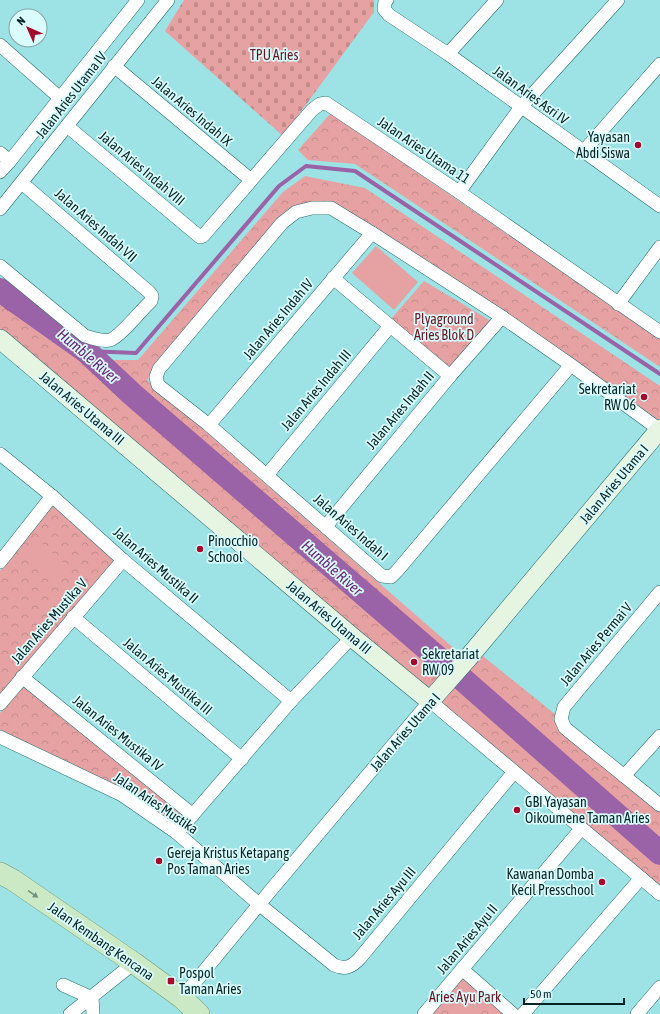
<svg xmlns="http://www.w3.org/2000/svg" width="660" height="1014" font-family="'Asap Condensed',sans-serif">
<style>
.cemetery{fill:url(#cemetery-stones)}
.park{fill:url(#park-crowns)}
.pitch{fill:#e6a2a2}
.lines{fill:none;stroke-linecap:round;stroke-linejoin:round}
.stream{stroke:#9a62a7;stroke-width:4}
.river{stroke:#9a62a7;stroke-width:24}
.street-casing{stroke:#276c70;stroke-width:14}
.secondary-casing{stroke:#276c70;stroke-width:20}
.primary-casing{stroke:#719a74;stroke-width:22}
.street{stroke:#fff;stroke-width:13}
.secondary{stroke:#e6f4e2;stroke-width:19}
.primary{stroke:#cce9c5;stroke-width:21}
.oneway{fill:#73907d}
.poi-dot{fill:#a5092b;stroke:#dbfcfd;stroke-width:1.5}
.labels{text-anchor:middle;stroke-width:3.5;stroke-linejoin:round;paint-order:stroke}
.park-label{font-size:14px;fill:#6b151f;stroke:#dbfcfd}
.street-label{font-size:14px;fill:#072425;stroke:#dbfcfd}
.poi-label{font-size:14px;fill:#072425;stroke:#dbfcfd;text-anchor:start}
.water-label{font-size:15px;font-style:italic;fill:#692378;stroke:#dbfcfd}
</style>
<defs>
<pattern id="cemetery-stones" width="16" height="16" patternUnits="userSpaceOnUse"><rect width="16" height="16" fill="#e6a2a2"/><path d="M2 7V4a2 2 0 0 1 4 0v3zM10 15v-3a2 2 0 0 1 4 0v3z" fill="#c48b8b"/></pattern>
<pattern id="park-crowns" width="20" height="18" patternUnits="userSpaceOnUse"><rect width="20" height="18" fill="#e6a2a2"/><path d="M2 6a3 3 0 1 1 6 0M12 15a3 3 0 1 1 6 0" fill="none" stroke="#c48b8b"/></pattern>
</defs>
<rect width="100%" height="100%" fill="#9de2e5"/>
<polygon class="cemetery" points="184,0 374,0 374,12 283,136 165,31"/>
<g class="park">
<polygon points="331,113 660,339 660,367 355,164 308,160 298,150"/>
<polygon points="305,176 365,188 660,386 660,421 342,207 306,207 275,225 147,380 465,658 459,668 103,360 138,360 283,192"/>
<polygon points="424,281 491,321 450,369 390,320"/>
<polygon points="0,296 85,357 453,677 435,695 0,331"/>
<polygon points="53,504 118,557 0,696 0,571"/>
<polygon points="479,653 561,719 660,803 660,893 439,704"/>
<polygon points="27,682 190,814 179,828 152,807 0,735 0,713"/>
<polygon points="462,972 510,1014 427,1014"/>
</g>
<g class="pitch">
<polygon points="376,246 418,282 394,310 352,273"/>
<polygon points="39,541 67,566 53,582 25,558"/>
<polygon points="461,999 480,1014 448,1014"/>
</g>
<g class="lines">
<polyline class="stream" points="86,351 136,353 279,186 306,166 355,171 660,374"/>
<polyline class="river" points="0,290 86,351 133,395 460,677 660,853"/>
<defs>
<g id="street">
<polyline points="387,0 385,2 384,9 389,15 448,54 660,206"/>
<polyline points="0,45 60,98 138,0"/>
<polyline points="448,54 497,0"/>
<polyline points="114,66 251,180"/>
<polyline points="67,126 200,237 203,236 312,110 320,104 326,103 459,192 660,332"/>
<polyline points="583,152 660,64"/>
<polyline points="0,153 10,161 60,98"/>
<polyline points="0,172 10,161"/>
<polyline points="459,192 521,107 618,0"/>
<polyline points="0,209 168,0"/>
<path d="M 0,266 L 85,336 C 93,338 101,342 110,340 C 120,337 142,309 151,301 L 152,296 L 149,292 L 22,183"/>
<polyline points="333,278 450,376"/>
<polyline points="618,304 660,247"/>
<polyline points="571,365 397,571 391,577 382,576 209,425 158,385 156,377 159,369 282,223 296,212 312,208 331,208 372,233 502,317 571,365 660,430"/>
<polyline points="209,425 372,233"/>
<polyline points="0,454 52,496 123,560 291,701"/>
<polyline points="267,475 390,326"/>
<polyline points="326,526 450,376 502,317"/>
<polyline points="0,562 52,496"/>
<polyline points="660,592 564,707 561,719 565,728 660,805"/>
<polyline points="73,617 242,759"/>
<polyline points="22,677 193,815"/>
<polyline points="0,704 123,560"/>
<path d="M 0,737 L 122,795 L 177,833 L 260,905 L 334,965 C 345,970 352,967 360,958 L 514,772"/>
<polyline points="624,776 660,736"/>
<polyline points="177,833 291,701 352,637"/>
<polyline points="462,969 513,1014"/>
<polyline points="63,985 92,998"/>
<polyline points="92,998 93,1014"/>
<polyline points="182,998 271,890 430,701 660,894"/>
<polyline points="70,1014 134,963"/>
<polyline points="424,1014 581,829"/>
<polyline points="523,1014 641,878"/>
<polyline points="637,1014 660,987"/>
</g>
<polyline id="secondary" points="0,339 352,637 430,701 468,658 660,429"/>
<polyline id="primary" points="0,873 13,880 134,963 182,998 199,1014"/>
</defs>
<use href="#street" class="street-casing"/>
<use href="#secondary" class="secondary-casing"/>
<use href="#primary" class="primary-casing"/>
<use href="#street" class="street"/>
<use href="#secondary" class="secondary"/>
<use href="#primary" class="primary"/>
</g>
<defs><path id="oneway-solid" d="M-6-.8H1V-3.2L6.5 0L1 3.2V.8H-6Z"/></defs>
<use class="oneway" href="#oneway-solid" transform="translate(33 894) rotate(35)"/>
<g class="poi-dot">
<circle cx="638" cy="145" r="4"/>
<circle cx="644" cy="397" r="4"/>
<circle cx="200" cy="549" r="4"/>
<circle cx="414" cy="662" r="4"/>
<circle cx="517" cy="810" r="4"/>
<circle cx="159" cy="861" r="4"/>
<circle cx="602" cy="882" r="4"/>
<rect x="167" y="977" width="8" height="8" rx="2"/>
</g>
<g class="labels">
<g class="park-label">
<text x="274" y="60">TPU Aries</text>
<text x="444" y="324">Plyaground<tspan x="444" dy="16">Aries Blok D</tspan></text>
<text x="465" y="1002">Aries Ayu Park</text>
</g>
<g class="street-label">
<text transform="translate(71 95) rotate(-52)" y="5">Jalan Aries Utama IV</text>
<text transform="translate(531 95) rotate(36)" y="5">Jalan Aries Asri IV</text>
<text transform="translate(192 111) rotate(40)" y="5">Jalan Aries Indah IX</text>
<text transform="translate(424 150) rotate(34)" y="5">Jalan Aries Utama 11</text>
<text transform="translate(142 168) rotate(40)" y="5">Jalan Aries Indah VIII</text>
<text transform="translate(96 225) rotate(41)" y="5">Jalan Aries Indah VII</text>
<text transform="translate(278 319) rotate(-50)" y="5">Jalan Aries Indah IV</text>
<text transform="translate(316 390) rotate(-50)" y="5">Jalan Aries Indah III</text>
<text transform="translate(82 408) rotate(40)" y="5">Jalan Aries Utama III</text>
<text transform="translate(400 410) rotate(-50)" y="5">Jalan Aries Indah II</text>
<text transform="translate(614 484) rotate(-50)" y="5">Jalan Aries Utama I</text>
<text transform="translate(351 527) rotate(41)" y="5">Jalan Aries Indah I</text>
<text transform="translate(156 565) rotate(41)" y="5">Jalan Aries Mustika II</text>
<text transform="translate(329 617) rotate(40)" y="5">Jalan Aries Utama III</text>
<text transform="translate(49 621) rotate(-49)" y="5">Jalan Aries Mustika V</text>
<text transform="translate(596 644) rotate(-50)" y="5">Jalan Aries Permai V</text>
<text transform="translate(168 676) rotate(40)" y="5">Jalan Aries Mustika III</text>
<text transform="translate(405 732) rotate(-49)" y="5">Jalan Aries Utama I</text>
<text transform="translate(118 733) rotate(39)" y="5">Jalan Aries Mustika IV</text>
<text transform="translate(156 803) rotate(34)" y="5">Jalan Aries Mustika</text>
<text transform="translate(384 903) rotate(-50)" y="5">Jalan Aries Ayu III</text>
<text transform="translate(467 939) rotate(-50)" y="5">Jalan Aries Ayu II</text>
<text transform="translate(101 941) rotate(35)" y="5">Jalan Kembang Kencana</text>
</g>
<g class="poi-label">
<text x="630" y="142" text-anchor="end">Yayasan<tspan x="630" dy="16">Abdi Siswa</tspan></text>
<text x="636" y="394" text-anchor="end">Sekretariat<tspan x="636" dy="16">RW 06</tspan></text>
<text x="208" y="546">Pinocchio<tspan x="208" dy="16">School</tspan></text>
<text x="422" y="659">Sekretariat<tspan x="422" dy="16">RW 09</tspan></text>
<text x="525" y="807">GBI Yayasan<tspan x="525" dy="16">Oikoumene Taman Aries</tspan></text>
<text x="167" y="858">Gereja Kristus Ketapang<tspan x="167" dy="16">Pos Taman Aries</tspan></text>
<text x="594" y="879" text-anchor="end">Kawanan Domba<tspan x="594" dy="16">Kecil Presschool</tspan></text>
<text x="179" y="978">Pospol<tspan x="179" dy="16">Taman Aries</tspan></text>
</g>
<g class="water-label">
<text transform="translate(88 356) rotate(40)" y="5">Humble River</text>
<text transform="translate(332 568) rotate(41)" y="5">Humble River</text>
</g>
</g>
<g transform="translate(28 28) rotate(315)"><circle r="19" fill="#dbfcfd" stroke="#86a6a7"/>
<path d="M0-3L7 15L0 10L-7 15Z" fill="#a5092b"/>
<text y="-6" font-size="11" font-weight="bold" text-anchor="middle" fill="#072425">N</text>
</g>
<path d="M524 998v6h100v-6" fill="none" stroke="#072425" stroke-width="2"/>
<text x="530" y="998" font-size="12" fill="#072425" stroke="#dbfcfd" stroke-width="3" paint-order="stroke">50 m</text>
</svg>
